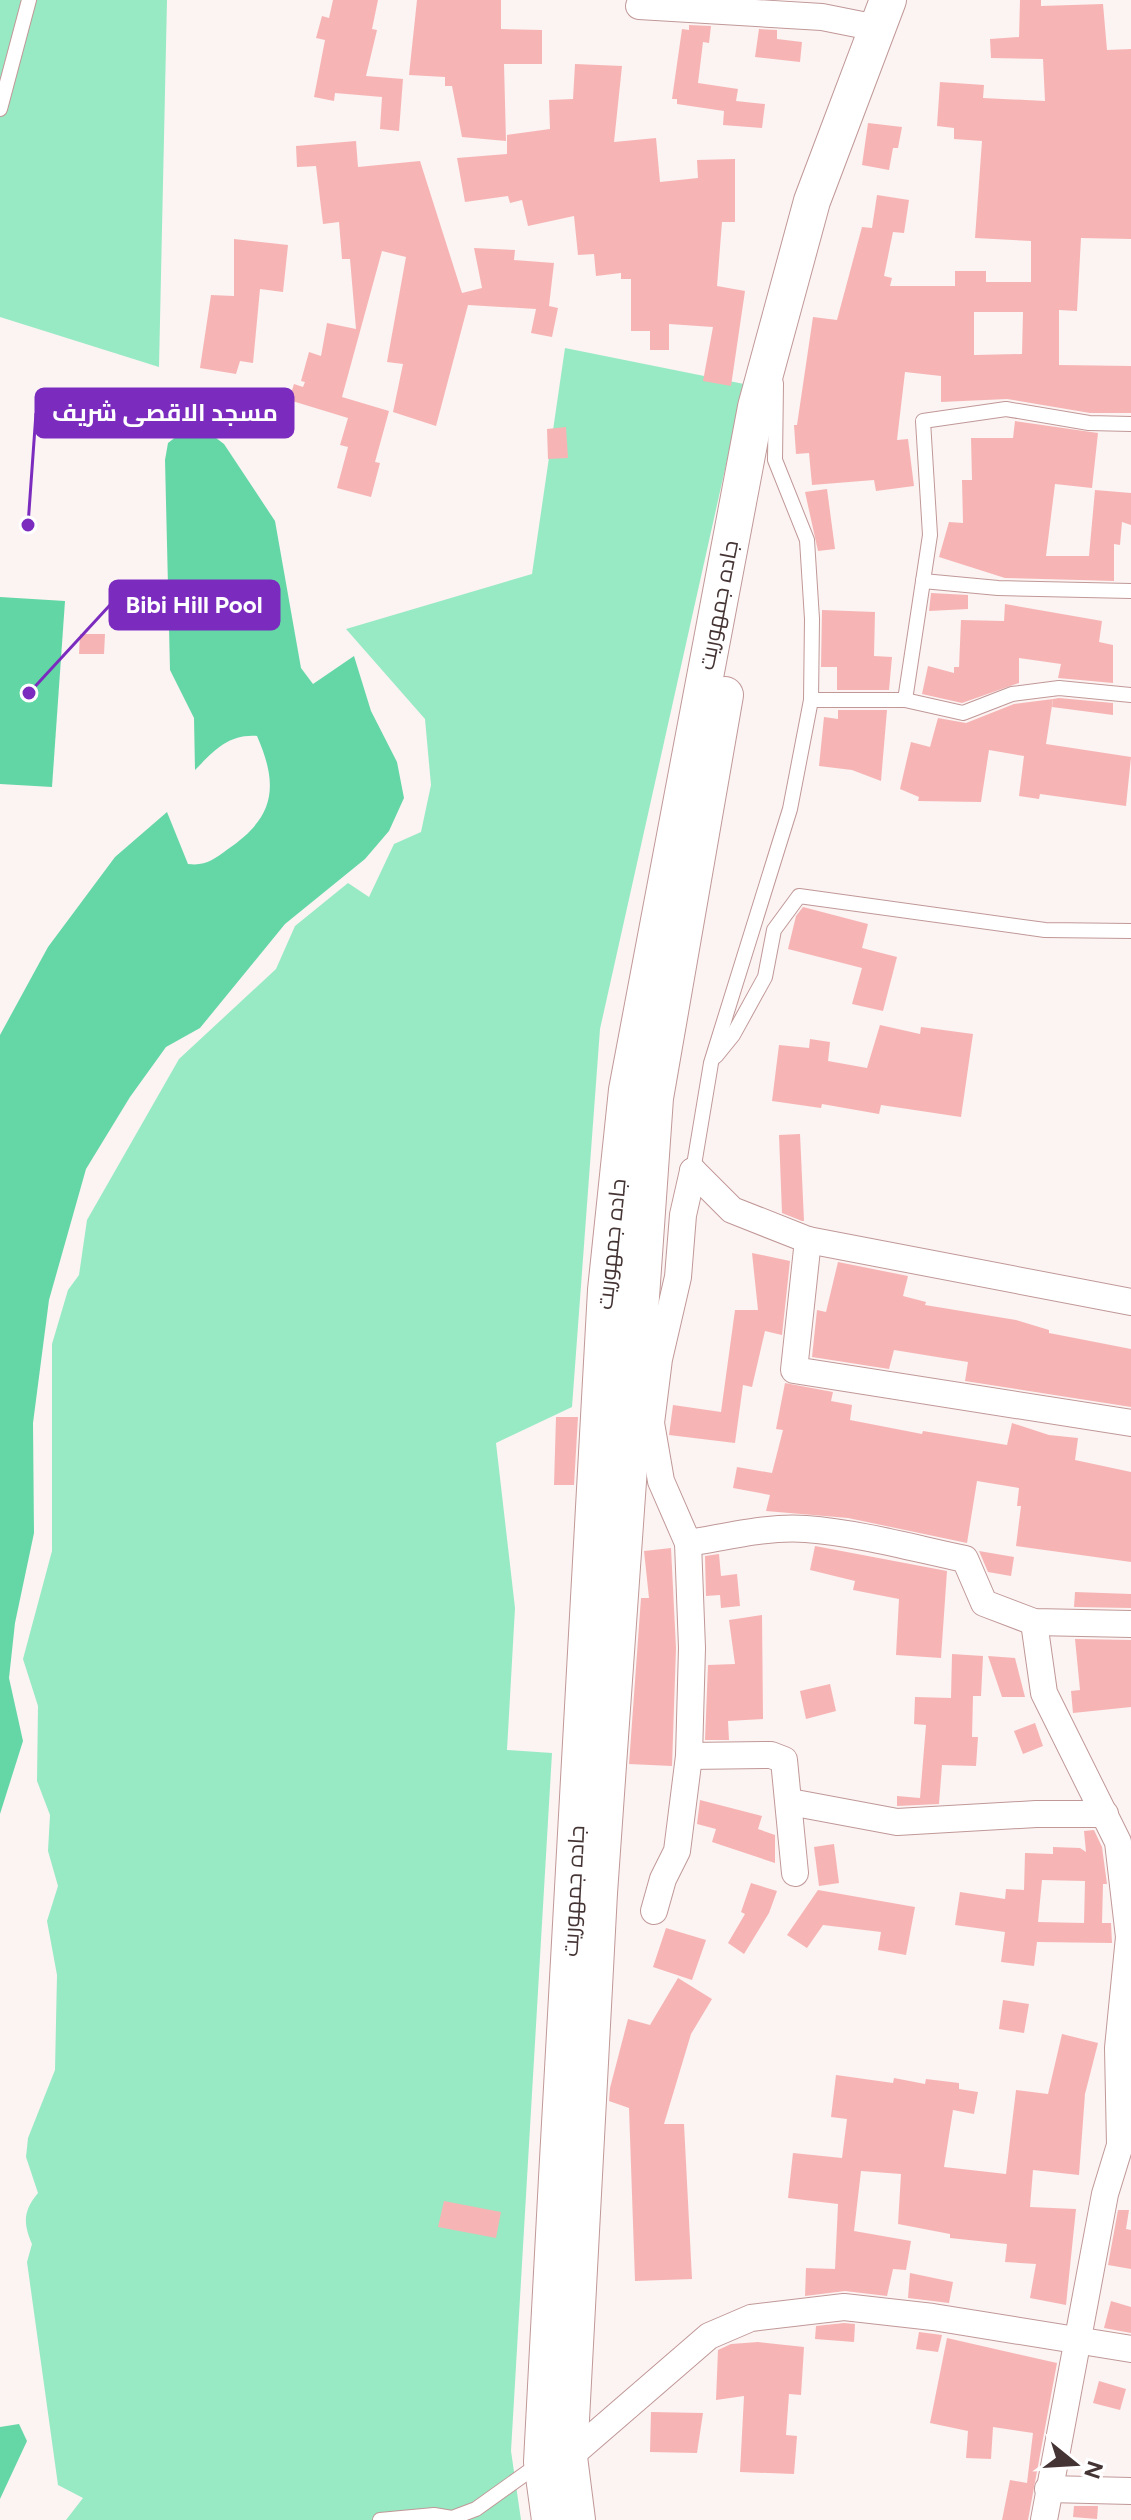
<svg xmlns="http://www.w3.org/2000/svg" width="1131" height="2520" font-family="Figtree,Cairo,sans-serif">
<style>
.green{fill:#98eac4}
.forest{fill:#65d7a7}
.water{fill:#63d6a6}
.building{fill:#f6b5b4;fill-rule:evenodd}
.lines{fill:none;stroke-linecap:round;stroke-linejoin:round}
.service-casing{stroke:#c09897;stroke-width:16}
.minor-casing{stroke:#c09897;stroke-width:28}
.secondary-casing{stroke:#c09897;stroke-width:38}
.service{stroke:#fff;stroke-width:14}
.minor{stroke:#fff;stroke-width:26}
.secondary{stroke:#fff;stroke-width:36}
.labels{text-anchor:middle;stroke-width:8;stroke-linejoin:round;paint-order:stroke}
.street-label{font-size:22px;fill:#453434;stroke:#fff}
.leader{fill:none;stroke:#7b2cbf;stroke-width:3}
.callout-dot{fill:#7b2cbf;stroke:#fff;stroke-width:3}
.callout{fill:#7b2cbf;stroke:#7b2cbf;stroke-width:3}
.callout-label{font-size:24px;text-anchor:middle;font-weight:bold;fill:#fff}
</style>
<rect width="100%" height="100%" fill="#fcf3f3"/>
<g class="green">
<polygon points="0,0 167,0 159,367 0,317"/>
<path d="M 565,348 L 744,384 L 600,1029 L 572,1407 L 496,1443 L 515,1608 L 507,1750 L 552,1753 L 511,2451 L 521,2520 L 66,2520 L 83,2498 L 58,2485 L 27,2262 L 32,2244 C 23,2223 23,2211 38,2193 L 26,2157 L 28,2138 L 55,2070 L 57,1975 L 47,1921 L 58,1886 L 48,1851 L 50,1815 L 37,1781 L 38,1706 L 23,1659 L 52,1551 L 52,1344 L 68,1290 L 79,1275 L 87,1220 L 179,1059 L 276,969 L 295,926 L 348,883 L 369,897 L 394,844 L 421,832 L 431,785 L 425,719 L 346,629 L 532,574 Z"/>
</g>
<g class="forest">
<path d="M 195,422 L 224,444 L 275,521 L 301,668 L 313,684 L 354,656 L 371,711 L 397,762 L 404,798 L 389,831 L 365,859 L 285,924 L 200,1028 L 166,1047 L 130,1097 L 86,1169 L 49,1300 L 33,1423 L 34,1533 L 15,1623 L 9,1678 L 23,1741 L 0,1814 L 0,1035 L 48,947 L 115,857 L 167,812 L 188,864 C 206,866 213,860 228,849 C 275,817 279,786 257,736 C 228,734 214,751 195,770 L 194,718 L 170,670 L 165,460 L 168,443 Z"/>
<polygon points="19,2424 27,2441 0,2499 0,2427"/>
</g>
<polygon class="water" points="0,597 65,601 52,787 0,784"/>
<g class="building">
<polygon points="333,0 378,0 372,29 377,30 366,76 403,79 399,131 380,129 382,97 335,93 334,101 314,97 325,40 316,38 322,16 329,18"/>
<polygon points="417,0 501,0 501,29 542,30 542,64 504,64 506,141 462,137 452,86 445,86 445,77 409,75"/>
<path d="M 1020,0 L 1041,0 L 1041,6 L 1103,4 L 1107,50 L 1131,49 L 1131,239 L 1081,238 L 1077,311 L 1059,310 L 1059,365 L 1131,366 L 1131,413 L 1090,413 L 1007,399 L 941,402 L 941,376 L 905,372 L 897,440 L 908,439 L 914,486 L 876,491 L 874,480 L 812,485 L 809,453 L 796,454 L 794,425 L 797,425 L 813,317 L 837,320 L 862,227 L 872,228 L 877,195 L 909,200 L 904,233 L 893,232 L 884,276 L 892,278 L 890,286 L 955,286 L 955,271 L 986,271 L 986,282 L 1031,282 L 1031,241 L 975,238 L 982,141 L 954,139 L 954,128 L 937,126 L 940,82 L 984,85 L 983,98 L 1045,101 L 1043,59 L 991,58 L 990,39 L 1019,37 ZM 974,312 L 1023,312 L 1022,354 L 974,355 Z"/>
<polygon points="689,25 711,26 709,43 703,42 698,83 738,89 736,101 765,104 762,128 723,125 724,111 677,104 677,99 672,99 682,29 689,30"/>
<polygon points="759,29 777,30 777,39 802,42 800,62 755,57"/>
<polygon points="575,64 622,66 614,142 656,138 660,182 698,178 697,160 735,159 735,222 722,222 717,286 745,291 731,386 703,381 713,327 669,324 669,350 650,350 650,331 631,331 631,279 621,279 621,273 596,276 594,254 578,255 574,216 528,226 522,200 510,203 508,196 465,202 457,158 507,154 507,135 550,129 549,100 573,99"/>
<polygon points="868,123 902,127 898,148 893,148 889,170 862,165"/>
<polygon points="356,141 358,167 420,161 462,293 482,288 474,248 515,250 514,260 554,263 549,306 558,308 552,337 531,333 536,309 468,305 436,426 393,412 403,364 387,362 406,257 382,251 342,397 389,411 375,462 380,463 371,497 337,488 348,447 340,445 348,418 289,400 294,384 303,387 305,382 301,381 309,352 321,356 327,323 356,329 350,259 342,259 339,222 323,224 316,166 297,167 296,146"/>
<polygon points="234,239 288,245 283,292 260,289 253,363 240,361 236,374 200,368 211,295 234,296"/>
<polygon points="1015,421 1098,433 1092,488 1055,484 1046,556 1089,556 1095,490 1131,493 1131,525 1122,522 1120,545 1114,544 1114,581 1005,578 939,557 949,522 963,523 962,480 972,480 971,438 1013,438"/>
<polygon points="566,427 568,458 548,459 547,429"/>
<polygon points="827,489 835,549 818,551 805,492"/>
<polygon points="931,593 968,595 968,609 929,611"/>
<polygon points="1005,604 1102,621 1099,642 1113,645 1113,683 1058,678 1061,664 1019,658 1019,683 962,703 922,694 928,666 954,673 954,667 959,667 961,620 1004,621"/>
<polygon points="822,610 875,612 874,656 892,657 889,690 837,690 837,667 821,667"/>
<polygon points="80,634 105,634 104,654 79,654"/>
<polygon points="1059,698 1113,703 1113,715 1052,707 1053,699"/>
<polygon points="1053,699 1046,744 1131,757 1126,806 1040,794 1039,799 1019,796 1024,756 989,750 981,802 918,801 919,797 900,789 911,742 930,747 938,718 966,723 1014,704"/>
<polygon points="838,710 887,710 881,781 852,770 819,766 824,717 838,719"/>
<polygon points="803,907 868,924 862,948 897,957 883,1011 852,1004 862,968 788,949 796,916"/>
<polygon points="880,1025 920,1034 921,1027 973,1034 961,1117 881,1105 879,1114 822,1104 821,1108 772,1101 779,1045 809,1048 810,1039 830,1042 828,1061 867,1068"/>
<polygon points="800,1134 804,1221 802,1221 782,1213 779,1135"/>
<polygon points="752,1253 790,1261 782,1335 765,1331 752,1387 743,1385 735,1443 669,1435 673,1405 721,1412 735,1310 758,1310"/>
<polygon points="838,1262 908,1276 903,1296 926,1302 925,1305 1016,1320 1049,1330 1049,1333 1131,1349 1131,1407 965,1381 968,1362 894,1350 889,1369 812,1357 817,1310 826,1312"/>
<polygon points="785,1383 833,1392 831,1401 852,1405 850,1420 922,1434 923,1431 1007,1445 1012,1423 1049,1435 1078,1438 1075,1460 1131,1472 1131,1562 1016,1546 1021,1506 1017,1506 1019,1488 977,1481 967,1543 848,1518 766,1511 770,1495 733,1488 737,1467 772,1473 783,1430 776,1429"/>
<polygon points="556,1417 578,1417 574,1485 554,1485"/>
<polygon points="815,1546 947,1571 941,1658 896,1655 899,1599 853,1590 855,1581 810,1570"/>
<polygon points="671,1548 676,1648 672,1766 629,1764 641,1598 649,1598 644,1551"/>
<polygon points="979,1551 1014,1557 1011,1576 988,1572"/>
<polygon points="719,1554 721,1576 737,1574 740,1606 721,1608 720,1595 706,1596 705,1556"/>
<polygon points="1075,1592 1131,1594 1131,1608 1074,1607"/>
<polygon points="762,1615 763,1719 728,1721 729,1740 705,1740 708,1665 735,1664 729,1620"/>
<polygon points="1075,1639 1131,1640 1131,1707 1073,1713 1071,1691 1080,1690"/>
<polygon points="952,1654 983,1656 981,1696 973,1696 972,1737 978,1737 976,1766 942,1765 939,1804 897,1806 897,1796 920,1798 926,1725 914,1724 915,1697 951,1698"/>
<polygon points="988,1656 1015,1658 1025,1697 1002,1697"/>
<polygon points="830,1684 836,1711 806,1719 800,1691"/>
<polygon points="1035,1723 1043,1746 1023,1754 1014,1731"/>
<polygon points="700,1800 762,1816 758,1829 775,1835 775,1863 712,1842 716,1829 697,1824"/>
<path d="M 1094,1830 L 1102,1847 L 1107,1884 L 1103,1884 L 1102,1923 L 1111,1923 L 1112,1943 L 1037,1942 L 1034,1966 L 1001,1962 L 1005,1932 L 955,1925 L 960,1892 L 1005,1899 L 1006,1889 L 1024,1890 L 1025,1853 L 1053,1854 L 1053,1847 L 1080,1848 L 1086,1852 L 1084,1831 ZM 1042,1880 L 1085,1881 L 1084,1923 L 1038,1922 Z"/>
<polygon points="834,1844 839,1883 819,1886 814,1847"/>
<polygon points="751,1883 777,1891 769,1913 744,1954 728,1943 745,1914 741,1912"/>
<polygon points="818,1890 915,1907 906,1955 878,1950 881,1932 823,1925 807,1948 787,1935"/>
<polygon points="666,1928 706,1940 692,1980 653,1967"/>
<polygon points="678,1978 712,1999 691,2034 664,2124 684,2124 692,2279 635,2281 629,2108 609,2101 610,2088 628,2019 650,2025"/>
<polygon points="1003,2000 1029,2004 1024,2033 999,2029"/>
<polygon points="1062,2034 1098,2043 1085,2094 1079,2175 1033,2170 1030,2207 1076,2209 1066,2305 1030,2298 1036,2264 1005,2262 1007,2244 950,2238 950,2234 898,2224 901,2174 861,2171 854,2231 911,2241 906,2270 893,2269 887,2296 845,2291 805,2296 806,2268 835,2269 838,2204 788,2198 793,2153 842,2158 847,2119 831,2117 836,2075 893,2083 894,2078 925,2084 926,2079 959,2083 959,2089 978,2092 974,2114 953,2110 944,2167 1006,2174 1016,2090 1048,2094"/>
<polygon points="444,2201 501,2212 496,2238 438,2227"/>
<polygon points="1118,2210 1129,2210 1126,2229 1131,2230 1131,2269 1108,2265"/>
<polygon points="910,2273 953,2282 949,2303 908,2298"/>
<polygon points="1111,2301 1131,2307 1131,2333 1104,2328"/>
<polygon points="844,2323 855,2324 854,2342 815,2339 816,2326"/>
<polygon points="919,2332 942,2335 938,2352 916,2349"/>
<polygon points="947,2338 1057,2363 1028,2520 1002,2520 1010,2480 1027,2483 1033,2433 993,2427 991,2459 966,2458 968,2431 930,2423"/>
<polygon points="758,2342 804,2347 801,2395 789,2394 786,2435 797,2436 794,2474 740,2472 744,2396 716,2400 718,2350 731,2344"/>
<polygon points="1099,2381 1126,2389 1120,2410 1093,2403"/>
<polygon points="651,2412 703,2413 697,2453 650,2452"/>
<polygon points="1074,2506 1098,2506 1097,2519 1073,2517"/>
</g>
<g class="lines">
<defs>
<g id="service">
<polyline points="0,109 29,0"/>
<polyline points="923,581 998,588 1131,591"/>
<polyline points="811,700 905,700 963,713 1012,694 1059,688 1131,695"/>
<polyline points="905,700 930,535 923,421 1006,409 1089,423 1131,424"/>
<polyline points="716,1056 733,1035 765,977 774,930 799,896 1045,930 1131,931"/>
<polyline points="693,1171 711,1063 790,809 811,700 812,619 807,540 775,460 776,383"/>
<polyline points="380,2520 434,2515 452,2518 476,2509 539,2464"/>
</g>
<g id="minor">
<polyline points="639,6 822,17 877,28"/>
<polyline points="693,1171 732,1210 808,1240 1131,1302"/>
<polyline points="808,1240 794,1370 1131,1423"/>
<path d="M 688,1543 C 726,1537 767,1526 806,1529 C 859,1533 913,1548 965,1559 L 984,1603 L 1034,1622 L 1131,1624"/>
<polyline points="1034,1622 1044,1693 1118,1842 1129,1937 1118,2048 1120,2145 1105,2194 1044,2520"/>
<polyline points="689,1756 771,1755 784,1760 795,1873"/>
<polyline points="790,1802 897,1822 1036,1814 1105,1814"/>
<polyline points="654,1911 663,1879 677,1851 689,1756 692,1648 688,1543 661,1481 651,1423 659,1359 678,1277 683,1215 693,1171"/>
<polyline points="569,2457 709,2336 751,2318 844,2307 933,2317 1131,2349"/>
<polyline points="1048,2489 1131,2491"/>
</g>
<g id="secondary">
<polyline points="550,2520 542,2462 557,2178 606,1290 627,1090 756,407 812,201 888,0"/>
<polyline points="577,2520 569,2457 599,1893 655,1098 725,695"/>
</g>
</defs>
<use href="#service" class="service-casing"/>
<use href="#minor" class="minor-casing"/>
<use href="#secondary" class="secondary-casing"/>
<use href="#service" class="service"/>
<use href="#minor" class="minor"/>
<use href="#secondary" class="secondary"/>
</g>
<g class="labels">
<g class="street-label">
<text transform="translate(718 605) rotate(-79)" y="8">جاده جمهوریت</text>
<text transform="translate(611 1244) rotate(-84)" y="8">جاده جمهوریت</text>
<text transform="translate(573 1891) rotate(-87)" y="8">جاده جمهوریت</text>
</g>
</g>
<path class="leader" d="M28 525L36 413M29 693L110 605"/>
<g class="callout-dot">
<circle cx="28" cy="525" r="8"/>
<circle cx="29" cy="693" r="8"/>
</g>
<g class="callout">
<rect x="36" y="389" width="257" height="48" rx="8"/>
<rect x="110" y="581" width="169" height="48" rx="8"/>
</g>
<g class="callout-label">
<text x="165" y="421">مسجد الاقصی شریف</text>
<text x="194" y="613">Bibi Hill Pool</text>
</g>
<g transform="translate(1075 2464) rotate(108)" stroke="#ffffff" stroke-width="6" paint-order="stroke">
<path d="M0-6L14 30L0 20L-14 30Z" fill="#453434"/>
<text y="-12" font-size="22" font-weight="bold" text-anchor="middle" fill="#453434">N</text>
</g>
</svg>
